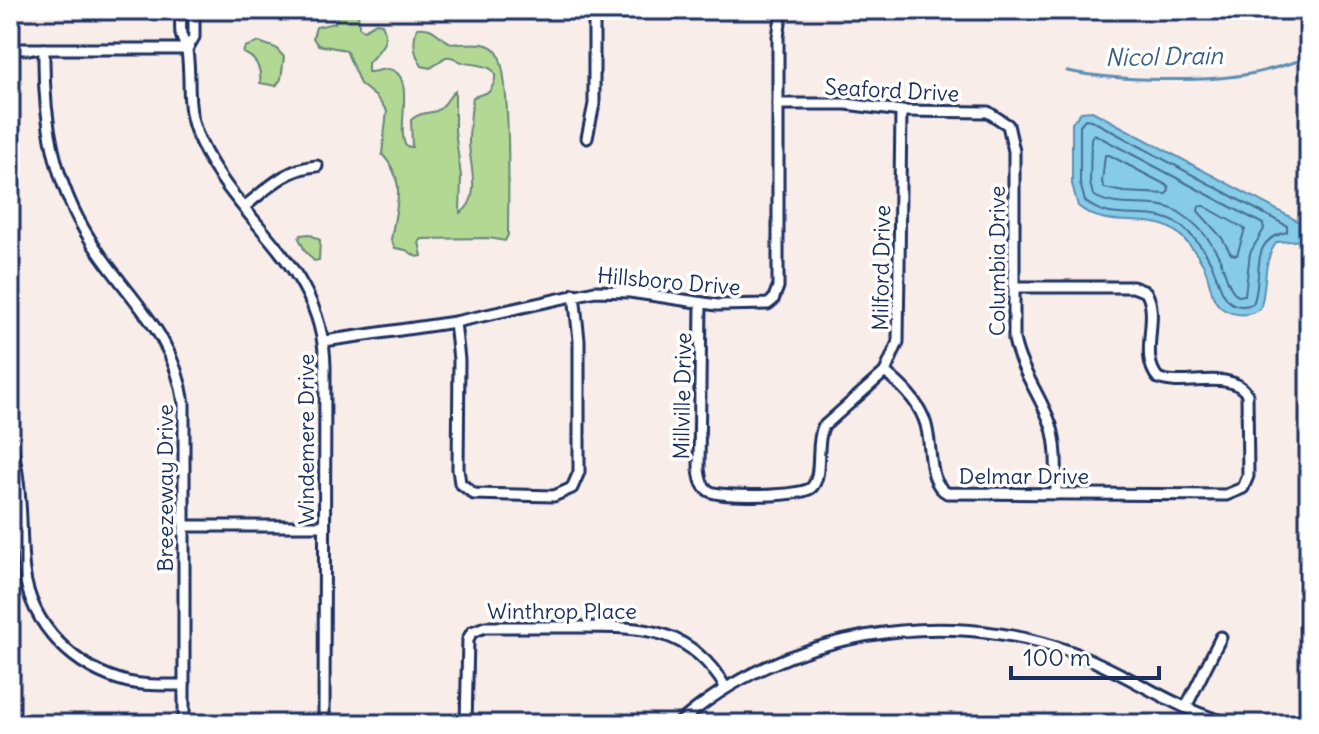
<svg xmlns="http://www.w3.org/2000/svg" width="1319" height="734" font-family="Delius,sans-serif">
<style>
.green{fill:#b2d894;stroke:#668479;stroke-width:2}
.water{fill:#86cce8;stroke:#5b8db1;stroke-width:2}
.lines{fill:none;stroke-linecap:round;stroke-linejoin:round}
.shore{stroke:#466e95;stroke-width:2}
.stream{stroke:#5b8db1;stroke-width:3}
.minor-casing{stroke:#1b2f5e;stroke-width:15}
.minor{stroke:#fff;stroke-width:9}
.labels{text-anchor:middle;stroke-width:7;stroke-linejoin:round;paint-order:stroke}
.street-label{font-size:22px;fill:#1b2f5e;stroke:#fff}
.water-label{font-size:24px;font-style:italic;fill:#3b5e87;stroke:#fff}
</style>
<rect width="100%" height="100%" fill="#f8ede9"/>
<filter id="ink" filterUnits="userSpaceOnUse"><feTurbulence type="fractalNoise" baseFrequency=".0125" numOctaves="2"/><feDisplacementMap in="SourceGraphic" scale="16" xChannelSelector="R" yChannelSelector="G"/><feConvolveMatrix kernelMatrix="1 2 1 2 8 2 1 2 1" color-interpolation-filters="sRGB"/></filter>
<g filter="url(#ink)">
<g class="green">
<path d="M 340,10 L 358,10 L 359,27 L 364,30 L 376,23 L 382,24 C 391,42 379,50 368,63 L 368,72 C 375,72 382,69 388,69 C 418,73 395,130 406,146 L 412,147 L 411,120 C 420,112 426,114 436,111 C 445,108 448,96 455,91 L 455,131 L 461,176 L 460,213 C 483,200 469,162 469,142 C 469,127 471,112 473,97 L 489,92 C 506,66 485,66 465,63 C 459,62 453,55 446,57 C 441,59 436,66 430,68 L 422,66 C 414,54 412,42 417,28 C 434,26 436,35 449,42 C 461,48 484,37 496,51 C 512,68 508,205 508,235 L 505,241 L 489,238 L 422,239 L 419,242 L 422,256 L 417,257 L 406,250 L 395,248 L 391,240 C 396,205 408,182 382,154 L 387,111 L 376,97 L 360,84 L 346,50 L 318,45 L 313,38 L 316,27 L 335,23 Z"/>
<path d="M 259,42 L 276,48 L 284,57 L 281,79 L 276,86 L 260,83 C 262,70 256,57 243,53 L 245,47 Z"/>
<polygon points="309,234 320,240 319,260 314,261 305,251 299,238 301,235"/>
</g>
<path class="water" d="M 1092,111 L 1309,227 L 1309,237 L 1305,240 L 1277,242 C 1261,262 1268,286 1260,309 C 1245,319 1220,315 1213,296 C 1210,286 1208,276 1204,266 C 1198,255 1190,245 1182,237 C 1153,208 1111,234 1078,206 L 1072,184 L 1072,123 L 1081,112 Z"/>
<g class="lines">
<g class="shore">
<path d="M 1085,119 L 1091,120 L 1287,226 L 1287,232 C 1246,241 1265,275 1253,304 C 1222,314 1221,284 1211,263 C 1206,252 1198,242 1189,233 C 1156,199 1117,229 1085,201 L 1080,183 L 1080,125 Z"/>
<path d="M 1094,134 L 1263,224 L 1264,229 L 1250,253 L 1245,295 L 1238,296 C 1227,288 1225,269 1219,257 C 1211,241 1198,225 1183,215 C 1156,195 1121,213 1093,195 L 1090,183 L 1091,138 Z"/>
<polygon points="1105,155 1109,155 1168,186 1169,191 1166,194 1124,192 1104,188 1102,182"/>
<polygon points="1199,206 1204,206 1245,229 1237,255 1231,254 1222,238 1198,211"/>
</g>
<path class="stream" d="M 1067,71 C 1116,81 1206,83 1255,73 C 1273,69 1291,63 1309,58"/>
<defs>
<g id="minor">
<path d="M 181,10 C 181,18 180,27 181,34 C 182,40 186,45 187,51 C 192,84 184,107 200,141 C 238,225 323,264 325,366 L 324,724"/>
<polyline points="10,49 187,49"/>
<path d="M 44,49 C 43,118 53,182 91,241 C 128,299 173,330 184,403 L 184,724"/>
<polyline points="187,49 194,37 194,10"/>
<path d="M 778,104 L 846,104 L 901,111 L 988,112 L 1008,125 L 1014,151 L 1014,339 C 1020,370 1041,396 1051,425 C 1058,447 1056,472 1056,494"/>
<polyline points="587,138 594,104 594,10"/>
<path d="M 244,207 C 267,189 286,168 317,166"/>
<path d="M 701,303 L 699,469 C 700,477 701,486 709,491 C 720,498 804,497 812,487 C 823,475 815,444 823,427 L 885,372 L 898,342 L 901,111"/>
<polyline points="455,322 459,360 458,469 460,483 474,494 554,496 572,488 579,472 579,340 574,294"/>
<polyline points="324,341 455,322 595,291 630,292 717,305 768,304 773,300 778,287 778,37 782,10"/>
<path d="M 885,372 C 901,385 916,399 924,419 C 934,442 925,481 947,493 L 1226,495 L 1243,488 L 1248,476 L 1247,394 C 1231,368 1183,389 1158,378 C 1138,355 1161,317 1146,292 L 1133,287 L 1014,287"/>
<path d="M 10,436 C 15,458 19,480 20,503 C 22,526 21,549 24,571 C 31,626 75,669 128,682 C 146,686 165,685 184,685"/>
<polyline points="184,526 324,526"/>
<polyline points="1186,707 1221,637"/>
<path d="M 466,724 L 468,639 L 472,632 L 485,627 C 516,627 546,627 577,627 C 643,627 689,626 726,688"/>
<path d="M 678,724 C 782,632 941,605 1072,652 C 1127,672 1176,711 1233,724"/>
</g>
</defs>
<use href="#minor" class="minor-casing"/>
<use href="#minor" class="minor"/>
</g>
</g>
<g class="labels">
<g class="street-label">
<text transform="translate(892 90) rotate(3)" y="8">Seaford Drive</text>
<text transform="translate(997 261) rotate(-90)" y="8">Columbia Drive</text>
<text transform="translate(881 268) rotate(-89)" y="8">Milford Drive</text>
<text transform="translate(669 281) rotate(5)" y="8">Hillsboro Drive</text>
<text transform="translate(682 396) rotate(-89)" y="8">Millville Drive</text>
<text transform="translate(306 439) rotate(-90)" y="8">Windemere Drive</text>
<text x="1024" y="484">Delmar Drive</text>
<text transform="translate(165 488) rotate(-90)" y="8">Breezeway Drive</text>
<text x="562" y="619">Winthrop Place</text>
</g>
<g class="water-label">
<text transform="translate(1164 57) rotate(-1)" y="8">Nicol Drain</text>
</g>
</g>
<rect width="1319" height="734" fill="none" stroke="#fff" stroke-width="40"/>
<rect x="20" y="20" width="1279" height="694" fill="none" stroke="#1b2f5e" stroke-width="3" filter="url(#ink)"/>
<path d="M1011 666v12h148v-12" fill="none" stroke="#1b2f5e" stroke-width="4"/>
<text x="1023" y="666" font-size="24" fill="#1b2f5e" stroke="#ffffff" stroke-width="6" paint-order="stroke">100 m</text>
</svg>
